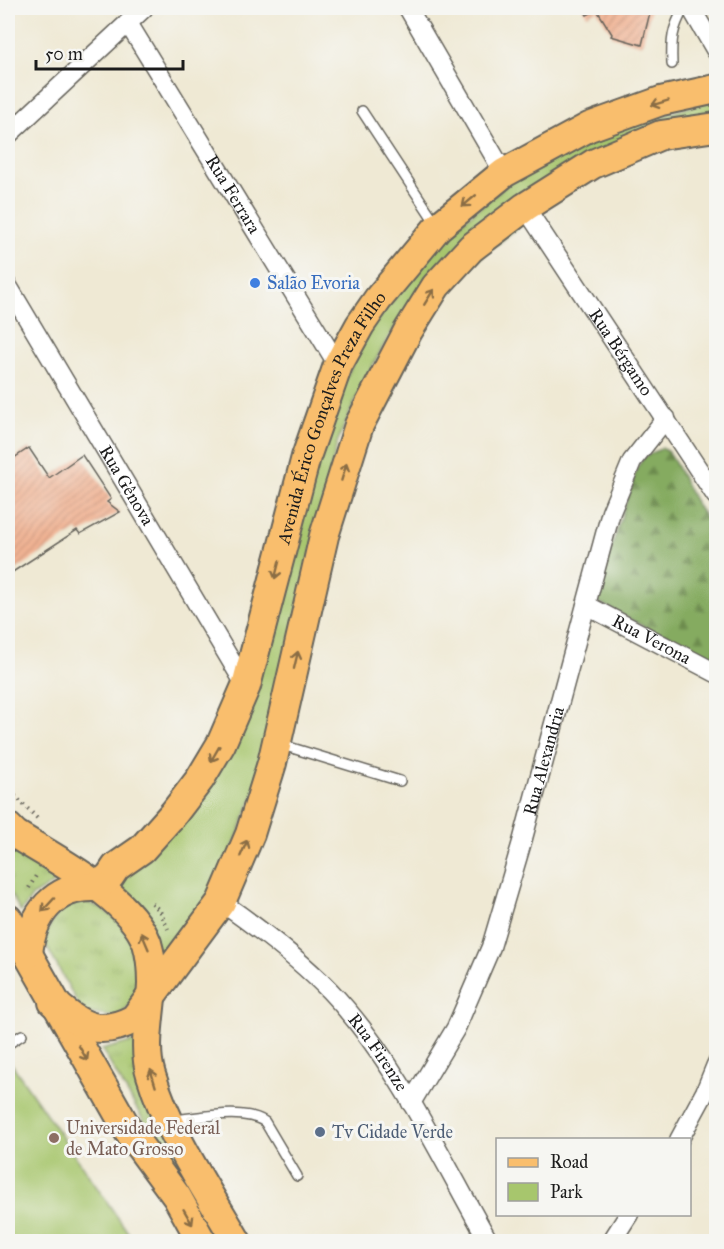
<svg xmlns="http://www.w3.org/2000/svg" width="724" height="1249" font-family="'IM FELL Great Primer',serif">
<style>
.grass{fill:url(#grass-tufts);stroke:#627144;stroke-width:1.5}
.forest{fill:url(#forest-firs);stroke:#50643e;stroke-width:1.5}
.green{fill:#a7c66d;stroke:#627144;stroke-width:1.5}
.building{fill:url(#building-hatch)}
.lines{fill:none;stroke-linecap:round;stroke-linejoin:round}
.service-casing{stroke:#66645c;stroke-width:12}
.minor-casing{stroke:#66645c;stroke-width:21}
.primary-casing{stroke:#66645c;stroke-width:32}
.path{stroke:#66645c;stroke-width:4;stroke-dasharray:1.5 4.5;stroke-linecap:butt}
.service{stroke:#fff;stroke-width:9}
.minor{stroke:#fff;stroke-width:18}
.primary{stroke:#f9be6d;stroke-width:28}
.oneway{stroke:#8a6d44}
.shop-dot{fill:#3f7fe0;stroke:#f6f6f2;stroke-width:2}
.service-dot{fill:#5c6f8a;stroke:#f6f6f2;stroke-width:2}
.education-dot{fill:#8d6e63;stroke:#f6f6f2;stroke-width:2}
.labels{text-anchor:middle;stroke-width:6;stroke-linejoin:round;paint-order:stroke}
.street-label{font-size:18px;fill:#1c1c1c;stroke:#f6f6f2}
.shop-label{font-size:18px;fill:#366cbe;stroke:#f6f6f2;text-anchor:start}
.education-label{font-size:18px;fill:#785e54;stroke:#f6f6f2;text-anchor:start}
.service-label{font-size:18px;fill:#4e5e75;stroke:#f6f6f2;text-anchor:start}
</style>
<defs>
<pattern id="grass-tufts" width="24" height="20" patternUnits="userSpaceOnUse" patternTransform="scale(1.5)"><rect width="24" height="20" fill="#a7c66d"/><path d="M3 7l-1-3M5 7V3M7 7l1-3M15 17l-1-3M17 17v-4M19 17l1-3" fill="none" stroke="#8faa5e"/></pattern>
<pattern id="forest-firs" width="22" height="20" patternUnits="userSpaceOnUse" patternTransform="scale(1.5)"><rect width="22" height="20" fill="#85ab60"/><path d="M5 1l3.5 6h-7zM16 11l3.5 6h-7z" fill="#6c8a4e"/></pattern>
<pattern id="building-hatch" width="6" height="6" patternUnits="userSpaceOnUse" patternTransform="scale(1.5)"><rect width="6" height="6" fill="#f0b293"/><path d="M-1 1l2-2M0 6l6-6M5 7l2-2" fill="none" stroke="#cd987e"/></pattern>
</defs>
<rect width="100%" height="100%" fill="#f6f6f2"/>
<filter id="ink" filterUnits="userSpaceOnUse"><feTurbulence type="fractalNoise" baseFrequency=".0167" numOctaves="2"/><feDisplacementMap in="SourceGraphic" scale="12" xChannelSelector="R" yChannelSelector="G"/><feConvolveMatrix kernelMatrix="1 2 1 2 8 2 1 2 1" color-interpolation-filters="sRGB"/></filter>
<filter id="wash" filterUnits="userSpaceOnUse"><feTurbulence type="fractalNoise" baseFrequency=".008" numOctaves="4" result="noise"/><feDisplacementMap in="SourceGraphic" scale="24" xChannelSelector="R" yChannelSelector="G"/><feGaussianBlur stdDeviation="1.35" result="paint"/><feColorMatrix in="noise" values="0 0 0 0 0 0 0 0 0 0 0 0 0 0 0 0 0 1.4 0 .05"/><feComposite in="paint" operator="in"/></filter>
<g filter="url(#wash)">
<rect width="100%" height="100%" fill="#efe9d4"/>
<g class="grass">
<polygon points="8,844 42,867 63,878 33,895 21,912 8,889"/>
<path d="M 85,902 C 130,916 135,949 143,990 L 119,1017 L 83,1013 L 47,947 L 44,938 C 54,917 60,905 85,902 Z"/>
<polygon points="135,1041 210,1218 207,1220 153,1136 102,1050"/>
</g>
<polygon class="forest" points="662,448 668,452 673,459 696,504 716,533 716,665 594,600 638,466 644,457"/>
<g class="green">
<path d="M 716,99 L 716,118 L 629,139 L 396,325 C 372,363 354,401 337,443 L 254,794 L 221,877 L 164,965 L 108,884 L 208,788 L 329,413 L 369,331 L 440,240 L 512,181 L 598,135 Z"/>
<polygon points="11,1063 134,1241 8,1241 8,1065"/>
</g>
<g id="blocks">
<g class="building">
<polygon points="583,8 651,8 642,45 611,36 612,34 597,10 587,15"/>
<polygon points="29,448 49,478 82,455 111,499 107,502 120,512 80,534 77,530 8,575 8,462"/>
</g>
</g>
</g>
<g filter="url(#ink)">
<use href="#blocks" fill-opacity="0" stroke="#66645c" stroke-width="1.5"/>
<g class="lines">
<defs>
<g id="service">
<path d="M 672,64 C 671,40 672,29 684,8"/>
<polyline points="362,111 437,225"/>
<polyline points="279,744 400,781"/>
<polyline points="8,1044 22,1035"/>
<path d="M 173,1120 C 199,1118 243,1107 265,1122 L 297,1176"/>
</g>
<g id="minor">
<polyline points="408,8 504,173"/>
<polyline points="691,8 716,51"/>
<path id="s1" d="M 128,23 L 338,365"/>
<polyline points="8,135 144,8"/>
<path id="s2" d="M 525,207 L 716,496"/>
<path id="s3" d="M 8,286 L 246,686"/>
<path id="s4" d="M 586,605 L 716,673"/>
<path id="s5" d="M 221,902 C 260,929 297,957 330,991 C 397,1061 441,1158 489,1242"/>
<path id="s6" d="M 411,1103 L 456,1028 L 491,947 L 522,842 L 611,512 L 632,461 L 666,418"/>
<polyline points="679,1140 705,1092 716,1065"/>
<polyline points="611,1242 629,1214"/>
</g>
<g id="primary">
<path d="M 8,827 L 15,834 C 56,860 129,896 147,943 C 151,956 152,970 152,984 C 151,1013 142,1047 151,1075 C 169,1135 206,1188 237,1242"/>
<path id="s7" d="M 97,887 L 110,876 L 116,867 L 142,849 L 174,813 L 200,779 L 221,744 L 246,686 L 306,457 L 338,365 L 360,325 L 378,299 L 438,227 L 504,173 L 589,127 L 661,101 L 716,89"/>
<polyline points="8,919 129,1132 177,1197 202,1242"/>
<path d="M 28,954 C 32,914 54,885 97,887"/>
<path d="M 53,1002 C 81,1027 99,1037 134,1019 L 221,902 L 250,834 L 272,763 L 324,536 L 359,425 L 408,331 L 436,286 L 471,248 L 525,207 L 593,164 L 661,135 L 716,127"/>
</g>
</defs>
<use href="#service" class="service-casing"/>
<use href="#minor" class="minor-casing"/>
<use href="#primary" class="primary-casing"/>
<g class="path">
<polyline points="8,786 11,792 38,819"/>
<polyline points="29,888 37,874"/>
<polyline points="152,903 160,911 168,929"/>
</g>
<use href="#service" class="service"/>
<use href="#minor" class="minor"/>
<use href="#primary" class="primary"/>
</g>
<defs><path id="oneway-shaft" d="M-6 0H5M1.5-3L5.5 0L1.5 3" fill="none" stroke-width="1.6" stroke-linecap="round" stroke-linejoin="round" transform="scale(1.5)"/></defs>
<g class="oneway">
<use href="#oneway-shaft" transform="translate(660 103) rotate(163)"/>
<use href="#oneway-shaft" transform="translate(469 201) rotate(140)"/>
<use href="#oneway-shaft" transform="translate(429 297) rotate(-58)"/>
<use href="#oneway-shaft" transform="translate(344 472) rotate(-73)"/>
<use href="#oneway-shaft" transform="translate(277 570) rotate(104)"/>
<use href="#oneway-shaft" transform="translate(296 660) rotate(-77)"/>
<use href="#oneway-shaft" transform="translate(215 754) rotate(120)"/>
<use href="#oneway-shaft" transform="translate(244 848) rotate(-66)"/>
<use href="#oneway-shaft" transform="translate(48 905) rotate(133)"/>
<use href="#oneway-shaft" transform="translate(145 941) rotate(-113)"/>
<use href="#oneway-shaft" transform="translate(83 1053) rotate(60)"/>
<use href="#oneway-shaft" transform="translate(153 1078) rotate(-107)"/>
<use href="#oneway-shaft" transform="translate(188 1217) rotate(60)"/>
</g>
</g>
<circle class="shop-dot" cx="255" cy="283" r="6"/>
<circle class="service-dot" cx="320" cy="1132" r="6"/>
<circle class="education-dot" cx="54" cy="1138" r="6"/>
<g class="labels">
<g class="street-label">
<text dy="6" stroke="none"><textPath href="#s1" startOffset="201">Rua Ferrara</textPath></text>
<text dy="6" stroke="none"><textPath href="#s2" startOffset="174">Rua Bérgamo</textPath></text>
<text dy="6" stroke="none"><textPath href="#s7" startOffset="537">Avenida Érico Gonçalves Preza Filho</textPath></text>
<text dy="6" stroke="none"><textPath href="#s3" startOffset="232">Rua Gênova</textPath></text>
<text dy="6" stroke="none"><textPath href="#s4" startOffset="74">Rua Verona</textPath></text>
<text dy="6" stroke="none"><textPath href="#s6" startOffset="369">Rua Alexandria</textPath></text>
<text dy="6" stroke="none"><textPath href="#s5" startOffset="219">Rua Firenze</textPath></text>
</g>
<g class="shop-label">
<text x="267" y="289">Salão Evoria</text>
</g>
<g class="education-label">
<text x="66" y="1134">Universidade Federal<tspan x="66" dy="21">de Mato Grosso</tspan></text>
</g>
<g class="service-label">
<text x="332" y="1138">Tv Cidade Verde</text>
</g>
</g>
<rect width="724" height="1249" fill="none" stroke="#f6f6f2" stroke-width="30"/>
<rect x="496" y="1138" width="195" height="78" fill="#f6f6f2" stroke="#9f9f9c" stroke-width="1.5"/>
<rect x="508" y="1158" width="30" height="9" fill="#f9be6d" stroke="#9f9f9c" stroke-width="1.5"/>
<text x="550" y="1168" font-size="18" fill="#1c1c1c">Road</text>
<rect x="508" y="1183" width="30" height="18" fill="#a7c66d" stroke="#9f9f9c" stroke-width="1.5"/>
<text x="550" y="1198" font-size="18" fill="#1c1c1c">Park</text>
<path d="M36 60v9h147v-9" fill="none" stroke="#1c1c1c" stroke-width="3"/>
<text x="45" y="60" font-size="18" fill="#1c1c1c" stroke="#f6f6f2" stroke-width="4.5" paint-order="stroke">50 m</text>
</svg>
